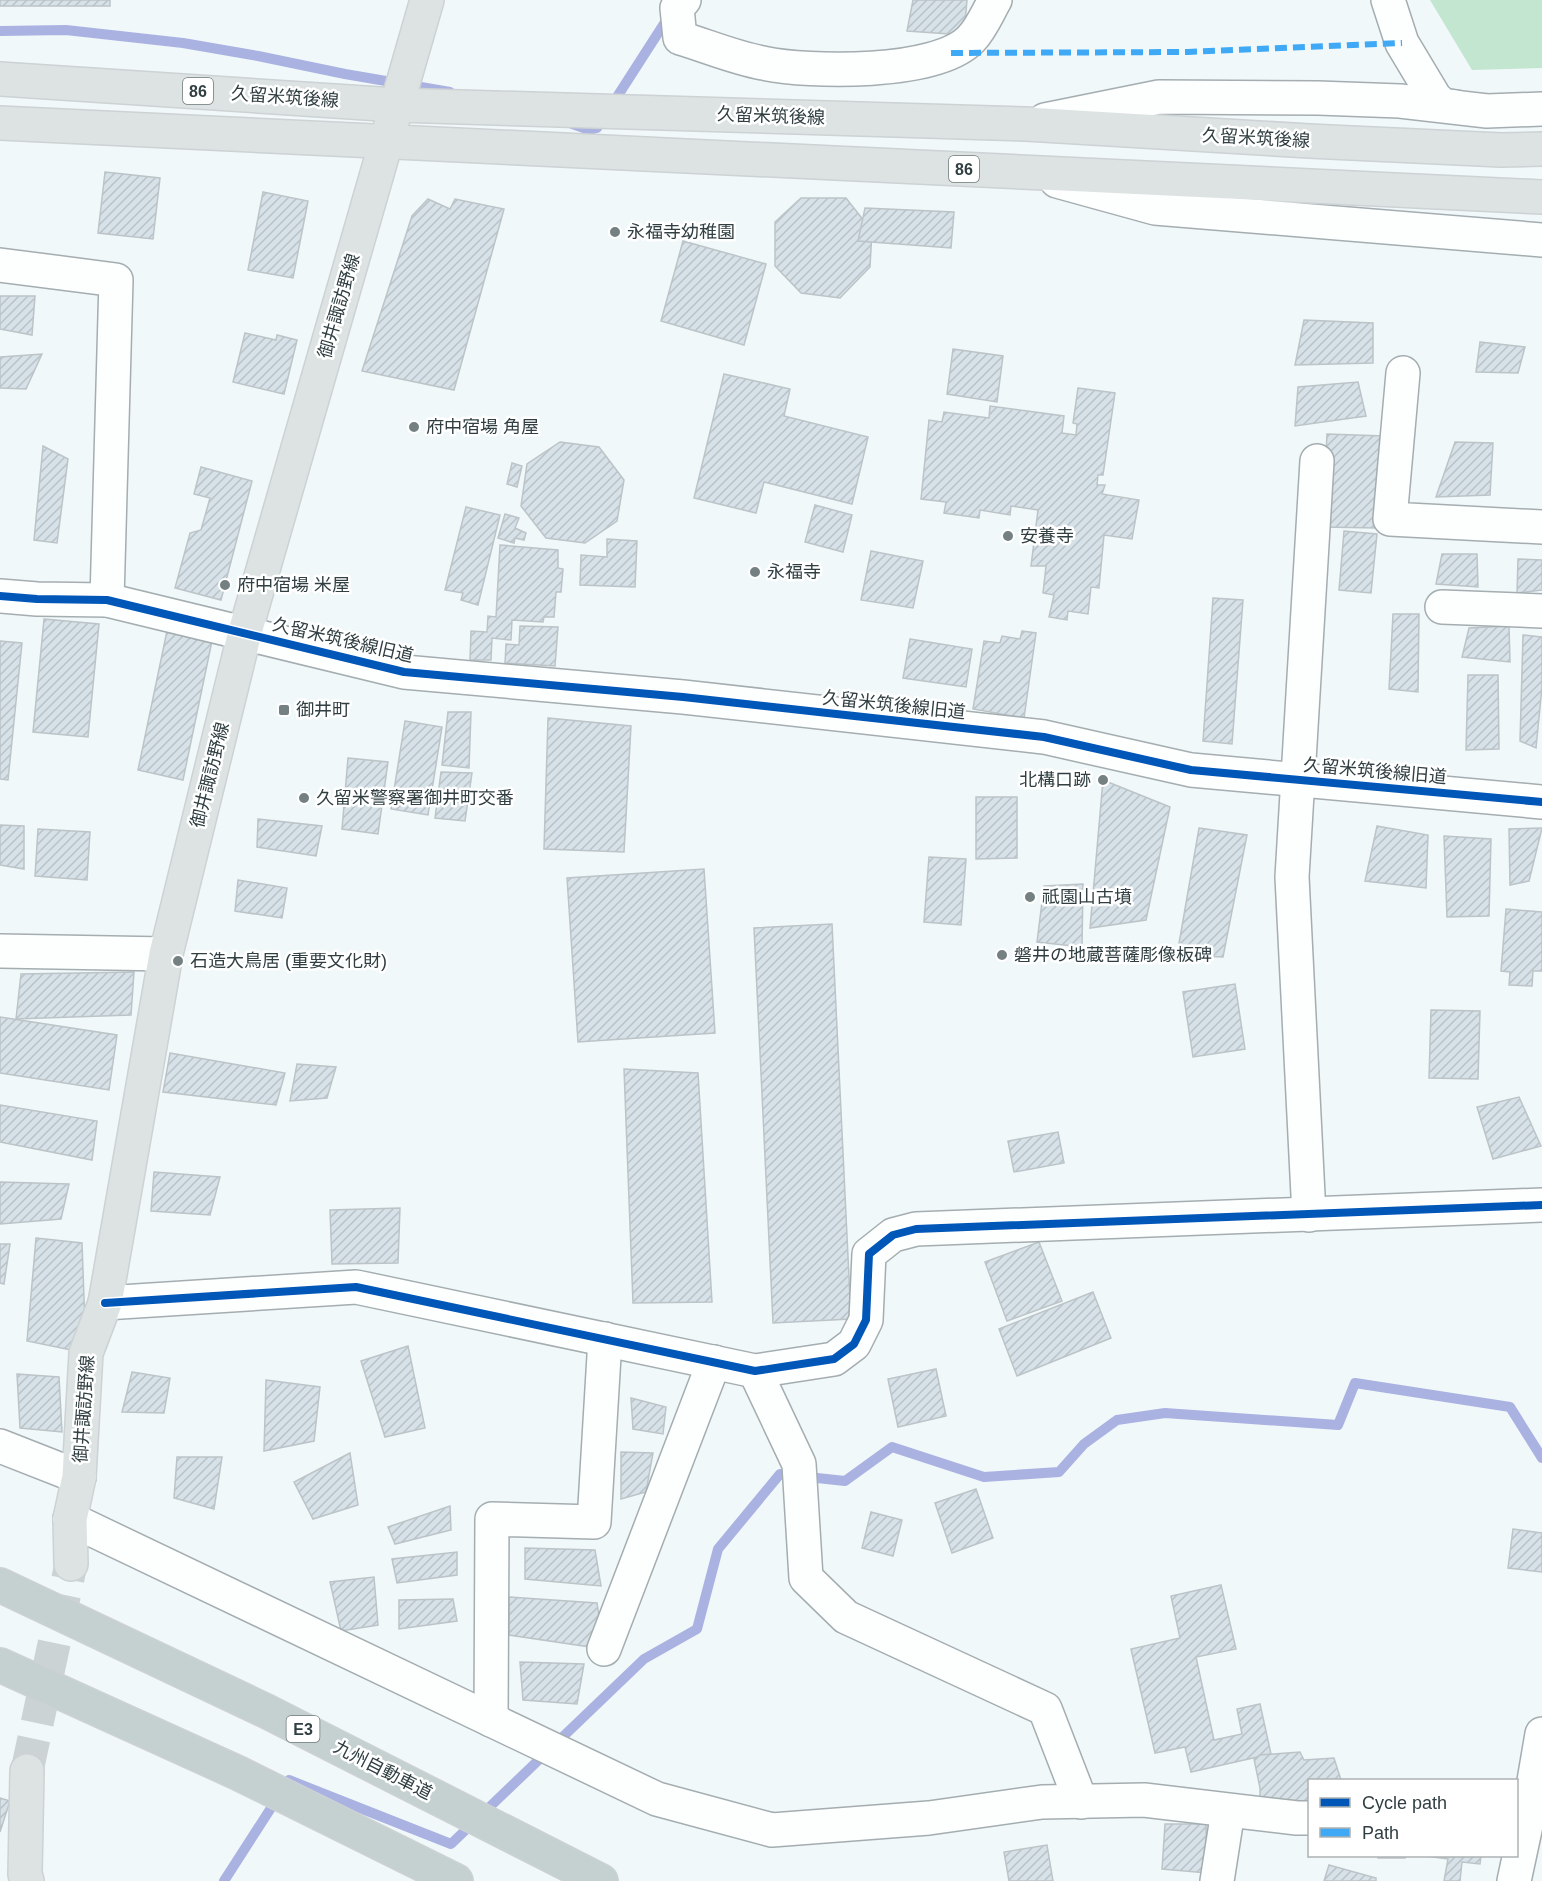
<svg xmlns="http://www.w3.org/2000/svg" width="1542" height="1881" font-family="Helvetica,'Noto Sans JP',sans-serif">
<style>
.green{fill:#c2e6cf}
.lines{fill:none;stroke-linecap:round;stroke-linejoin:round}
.stream{stroke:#aab2e2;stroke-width:10}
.building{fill:url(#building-hatch);stroke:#bcc4c8;stroke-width:1.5}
.major-tunnel{stroke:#cbd3d5;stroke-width:33;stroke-dasharray:33 16;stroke-linecap:butt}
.minor-casing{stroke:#a4adb0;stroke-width:36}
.major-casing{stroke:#cdd2d4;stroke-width:36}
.highway-casing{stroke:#cdd2d4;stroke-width:36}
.minor{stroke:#fdfefe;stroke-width:33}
.major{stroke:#dce3e2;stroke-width:33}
.highway{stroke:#c5d0d0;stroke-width:33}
.quiet{stroke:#3fa9f5;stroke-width:6;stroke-dasharray:12 6;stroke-linecap:butt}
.cycleway-casing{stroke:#fff;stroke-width:11}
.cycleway{stroke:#0057b8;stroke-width:8}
.poi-dot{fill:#748082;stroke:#fff;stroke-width:2}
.labels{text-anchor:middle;stroke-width:5;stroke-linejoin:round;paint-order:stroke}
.shield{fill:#fff;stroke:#6f797b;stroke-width:1.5}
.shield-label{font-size:16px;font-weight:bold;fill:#313f42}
.street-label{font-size:18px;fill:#313f42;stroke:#fff}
.poi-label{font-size:18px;fill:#313f42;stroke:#fff;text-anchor:start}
</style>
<defs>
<pattern id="building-hatch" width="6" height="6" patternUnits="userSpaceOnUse" patternTransform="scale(1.5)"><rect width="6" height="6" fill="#d6e1e8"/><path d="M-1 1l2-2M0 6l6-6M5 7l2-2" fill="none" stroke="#b8c2c8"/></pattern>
</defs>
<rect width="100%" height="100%" fill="#f1f8fa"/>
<polygon class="green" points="1430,0 1542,0 1542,68 1472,70"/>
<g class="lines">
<g class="stream">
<polyline points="0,31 66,30 183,43 258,56 345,74 450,92"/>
<polyline points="567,122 589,130 597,128 669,16"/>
<polyline points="224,1881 289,1780 451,1844 644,1659 697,1629 718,1549 780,1474 845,1481 892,1447 984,1477 1059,1472 1084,1444 1117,1420 1165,1413 1338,1425 1355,1383 1510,1407 1542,1458"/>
</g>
</g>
<g class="building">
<rect x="0" y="0" width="110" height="6"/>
<polygon points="913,0 967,0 964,35 907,31"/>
<polygon points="105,172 160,178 153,239 98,233"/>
<polygon points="263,192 308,201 293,278 248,270"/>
<polygon points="801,198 846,198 872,231 870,267 840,298 801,293 775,266 775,222"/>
<polygon points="428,199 450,209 455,199 504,209 454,390 362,371 412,216"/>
<polygon points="865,208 954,212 951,248 858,241"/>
<polygon points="683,241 766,264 744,345 661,321"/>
<polygon points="0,296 35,296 32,335 0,329"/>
<polygon points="1304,320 1373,323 1373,363 1295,365"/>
<polygon points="245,333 276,340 277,335 297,340 284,394 233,382"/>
<polygon points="1480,342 1525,347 1518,373 1476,372"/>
<polygon points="953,349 1003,356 997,402 947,394"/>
<polygon points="42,354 26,389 0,388 0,357"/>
<polygon points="724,374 790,389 784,416 868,437 852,504 764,482 756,513 694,498"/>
<polygon points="1358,382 1366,416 1295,426 1298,387"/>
<polygon points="1078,388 1115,393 1103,475 1098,475 1097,485 1105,485 1102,494 1139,500 1132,539 1104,535 1099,588 1091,587 1088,614 1068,611 1067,620 1049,617 1054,595 1043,593 1046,566 1031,566 1038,510 1011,506 1010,515 980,510 979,518 944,513 946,502 921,499 929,420 942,422 944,412 989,418 990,406 1064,416 1062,433 1076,435 1077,424 1073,423"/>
<polygon points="1327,434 1384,436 1377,528 1322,527"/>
<polygon points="560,442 599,447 624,480 617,521 585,543 546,538 521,506 527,464"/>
<polygon points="1455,442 1493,443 1490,495 1436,497"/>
<polygon points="43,446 68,459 57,543 34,540"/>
<polygon points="512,463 522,466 517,487 507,484"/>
<polygon points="201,467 252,481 221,600 175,588 190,533 201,530 210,498 194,494"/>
<polygon points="815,505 852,515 843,552 805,542"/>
<polygon points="466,507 500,515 478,605 461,600 463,593 445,590"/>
<polygon points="505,514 519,518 515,528 526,533 524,540 515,538 514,543 498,538"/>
<polygon points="1344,531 1377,534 1371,593 1339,590"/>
<polygon points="607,539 637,541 635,587 580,585 581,555 607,557"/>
<polygon points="500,545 558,550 558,568 563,569 561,592 556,592 554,617 544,617 543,622 512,620 511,640 492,638 491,660 470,660 471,631 487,632 488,616 496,617"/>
<polygon points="871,551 923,561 913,608 861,600"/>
<polygon points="1442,554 1477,554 1478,587 1436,584"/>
<polygon points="1518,559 1542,560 1542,590 1517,593"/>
<polygon points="1213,598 1243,600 1232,744 1203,741"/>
<polygon points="1393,614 1419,614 1418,692 1389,689"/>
<polygon points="44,619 99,624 88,737 33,732"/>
<polygon points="520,626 558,627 555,666 505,663 506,644 519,645"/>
<polygon points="1509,626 1510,662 1462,657 1469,628"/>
<polygon points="167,631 212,641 183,780 138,770"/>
<polygon points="1022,631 1036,633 1024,718 973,709 984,641 1000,643 1002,636 1020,639"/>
<polygon points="1523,635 1542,637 1542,687 1536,748 1520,741"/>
<polygon points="910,639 972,649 966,687 903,678"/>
<polygon points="0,641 22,643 8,780 0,779"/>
<polygon points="1468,675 1498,675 1499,749 1466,750"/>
<polygon points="448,712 471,712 469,768 442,765"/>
<polygon points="548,718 631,726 624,852 544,849"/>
<polygon points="405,721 442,727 428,815 391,809"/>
<polygon points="348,758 388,762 378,834 342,829"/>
<polygon points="441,772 472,773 465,821 435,818"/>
<polygon points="1103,780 1170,807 1146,920 1090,928"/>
<polygon points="976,797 1017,797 1017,858 976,859"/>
<polygon points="258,819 322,826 316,856 257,847"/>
<polygon points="0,825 24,826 24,869 0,865"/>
<polygon points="1377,826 1428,835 1426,888 1365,881"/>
<polygon points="1199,828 1247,835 1223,957 1177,955"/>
<polygon points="1542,828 1529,881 1510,885 1509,829"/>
<polygon points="38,829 90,832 87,880 35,876"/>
<polygon points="1444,836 1491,839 1489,916 1447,917"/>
<polygon points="929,857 966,859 961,925 924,922"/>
<polygon points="704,869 715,1033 578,1042 567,878"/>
<polygon points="238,880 287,888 282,918 235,911"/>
<polygon points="1083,884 1082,947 1037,942 1044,886"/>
<polygon points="1506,909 1542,912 1542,971 1533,971 1532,986 1509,985 1510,972 1501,971"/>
<polygon points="832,924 851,1319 773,1323 754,928"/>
<polygon points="134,972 131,1015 16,1019 21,974"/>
<polygon points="1235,984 1245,1049 1193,1057 1183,992"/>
<polygon points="1431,1010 1480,1011 1478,1079 1429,1078"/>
<polygon points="0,1017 117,1035 109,1090 0,1073"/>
<polygon points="170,1053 285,1073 276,1105 163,1092"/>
<polygon points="297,1064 336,1067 327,1098 290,1101"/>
<polygon points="624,1069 698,1073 712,1302 633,1303"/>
<polygon points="1519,1097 1541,1146 1493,1159 1477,1107"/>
<polygon points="0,1105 97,1121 92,1160 0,1142"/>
<polygon points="1058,1132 1064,1163 1014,1172 1008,1141"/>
<polygon points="154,1172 220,1177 210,1215 151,1211"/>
<polygon points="0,1182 69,1184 61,1219 0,1224"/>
<polygon points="400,1208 398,1263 332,1264 330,1210"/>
<polygon points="36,1238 82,1243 86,1353 27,1341"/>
<polygon points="1039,1242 1062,1301 1007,1321 985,1262"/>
<polygon points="0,1244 10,1244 4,1284 0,1283"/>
<polygon points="1093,1292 1111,1338 1017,1376 999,1329"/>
<polygon points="408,1346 425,1428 385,1437 361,1361"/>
<polygon points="936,1369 946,1416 898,1427 888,1379"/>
<polygon points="132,1372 170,1378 164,1413 122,1412"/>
<polygon points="17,1374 59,1377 62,1432 20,1428"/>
<polygon points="266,1380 320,1387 314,1441 264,1451"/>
<polygon points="631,1398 666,1407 663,1434 633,1429"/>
<polygon points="621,1452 653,1453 646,1492 621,1499"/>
<polygon points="350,1453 358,1505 313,1519 294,1482"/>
<polygon points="177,1457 222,1457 214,1509 174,1498"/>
<polygon points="976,1489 993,1538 952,1553 935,1503"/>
<polygon points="450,1506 451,1530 395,1544 388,1527"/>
<polygon points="871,1512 902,1520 893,1556 862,1548"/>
<polygon points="1513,1529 1542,1533 1542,1572 1508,1568"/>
<polygon points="525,1548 595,1550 601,1586 525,1579"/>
<polygon points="457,1552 457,1575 397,1583 392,1559"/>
<polygon points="374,1577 378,1625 341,1631 330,1582"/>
<polygon points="1221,1585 1236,1649 1196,1657 1214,1740 1242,1734 1237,1709 1260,1704 1271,1754 1191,1772 1185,1747 1155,1753 1131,1649 1180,1638 1171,1596"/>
<polygon points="509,1597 597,1603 604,1649 509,1635"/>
<polygon points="453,1599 457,1621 399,1629 399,1600"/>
<polygon points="520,1662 584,1664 577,1704 523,1700"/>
<polygon points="1300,1752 1304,1760 1334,1758 1341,1780 1310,1780 1310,1807 1260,1806 1260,1788 1254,1759 1260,1755"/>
<polygon points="0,1798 10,1801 0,1832"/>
<polygon points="1165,1824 1206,1824 1207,1873 1162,1869"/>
<polygon points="1047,1845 1053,1881 1009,1881 1004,1852"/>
<rect x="1378" y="1856" width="27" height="2"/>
<polygon points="1426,1856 1481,1856 1480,1864 1462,1862 1460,1881 1444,1881 1448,1859"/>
<polygon points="1329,1865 1376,1878 1376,1881 1324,1881"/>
</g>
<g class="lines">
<polyline class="major-tunnel" points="27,1771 71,1564"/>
<defs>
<g id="minor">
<path d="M 684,0 L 677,8 L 680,38 C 707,46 735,58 763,63 C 809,73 937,75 971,39 C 981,29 988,12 995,0"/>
<polyline points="1388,0 1402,43 1435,98 1443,105 1456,107"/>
<polyline points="1045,120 1159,97 1318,98 1400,101 1487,111 1542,109"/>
<polyline points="1057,181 1155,208 1542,240"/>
<polyline points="0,265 116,280 107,600"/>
<polyline points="1403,373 1390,519 1542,527"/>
<polyline points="0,596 37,599 107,600 404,672 683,697 1044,737 1191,770 1542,802"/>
<polyline points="1442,607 1542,611"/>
<polyline points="0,951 166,954"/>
<polyline points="1309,1215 1292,877 1317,461"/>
<polyline points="105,1303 356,1287 755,1371 834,1359 854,1344 866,1320 869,1254 893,1235 916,1229 1542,1205"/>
<polyline points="755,1371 799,1464 806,1578 846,1617 1045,1709 1081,1802"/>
<polyline points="0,1446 79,1477"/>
<polyline points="70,1519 657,1799 772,1830 929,1818 1042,1802 1144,1800 1297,1818 1310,1818"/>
<polyline points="604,1649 714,1362"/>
<polyline points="491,1720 492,1519 594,1522 605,1339"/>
<polyline points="1217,1881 1228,1811"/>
<polyline points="1514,1881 1528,1816 1542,1734"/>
</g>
<g id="major">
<polyline points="0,79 396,105 1026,124 1309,141 1501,150 1542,149"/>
<polyline points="0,123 1542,197"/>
<polyline points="71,1564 70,1519 79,1477 86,1353 105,1303 166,954 245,632 427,0"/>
<polyline points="27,1771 25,1874 27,1881"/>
</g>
<g id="highway">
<polyline points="0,1585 266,1711 601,1881"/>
<polyline points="0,1665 238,1773 456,1881"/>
</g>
</defs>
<use href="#minor" class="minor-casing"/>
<use href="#major" class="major-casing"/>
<use href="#highway" class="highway-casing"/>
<use href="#minor" class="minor"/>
<use href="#major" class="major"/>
<use href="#highway" class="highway"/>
<polyline class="quiet" points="951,53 1188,52 1402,43"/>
<defs>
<g id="cycleway">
<polyline points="0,596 37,599 107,600 404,672 683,697 1044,737 1191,770 1542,802"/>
<polyline points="105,1303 356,1287 755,1371 834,1359 854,1344 866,1320 869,1254 893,1235 916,1229 1542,1205"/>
</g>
</defs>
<use href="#cycleway" class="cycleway-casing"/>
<use href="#cycleway" class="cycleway"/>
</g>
<g class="poi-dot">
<circle cx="615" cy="232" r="6"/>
<circle cx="414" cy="427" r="6"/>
<circle cx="1008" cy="536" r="6"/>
<circle cx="755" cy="572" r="6"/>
<circle cx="225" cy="585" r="6"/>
<rect x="278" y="704" width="12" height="12" rx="3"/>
<circle cx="1103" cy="780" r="6"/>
<circle cx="304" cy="798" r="6"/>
<circle cx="1030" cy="897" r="6"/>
<circle cx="1002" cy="955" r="6"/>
<circle cx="178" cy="961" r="6"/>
</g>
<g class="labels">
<g class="shield">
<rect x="183" y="78" width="30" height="26" rx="4.5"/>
<rect x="949" y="156" width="30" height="26" rx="4.5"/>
<rect x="286.5" y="1716" width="33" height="26" rx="4.5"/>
</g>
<g class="shield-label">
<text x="198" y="97">86</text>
<text x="964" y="175">86</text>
<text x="303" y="1735">E3</text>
</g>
<g class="street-label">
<text transform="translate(285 97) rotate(4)" y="6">久留米筑後線</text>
<text transform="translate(771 116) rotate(2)" y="6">久留米筑後線</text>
<text transform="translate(1256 138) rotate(3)" y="6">久留米筑後線</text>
<text transform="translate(339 306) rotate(-74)" y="6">御井諏訪野線</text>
<text transform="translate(343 640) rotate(13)" y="6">久留米筑後線旧道</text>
<text transform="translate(894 705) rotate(6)" y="6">久留米筑後線旧道</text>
<text transform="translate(1375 771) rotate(5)" y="6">久留米筑後線旧道</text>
<text transform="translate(210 775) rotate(-76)" y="6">御井諏訪野線</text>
<text transform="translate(84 1409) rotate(-86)" y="6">御井諏訪野線</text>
<text transform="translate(383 1770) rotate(27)" y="6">九州自動車道</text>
</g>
<g class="poi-label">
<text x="627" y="238">永福寺幼稚園</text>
<text x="426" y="433">府中宿場 角屋</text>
<text x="1020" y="542">安養寺</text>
<text x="767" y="578">永福寺</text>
<text x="237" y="591">府中宿場 米屋</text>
<text x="296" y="716">御井町</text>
<text x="1091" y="786" text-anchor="end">北構口跡</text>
<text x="316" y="804">久留米警察署御井町交番</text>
<text x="1042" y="903">祇園山古墳</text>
<text x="1014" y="961">磐井の地蔵菩薩彫像板碑</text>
<text x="190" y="967">石造大鳥居 (重要文化財)</text>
</g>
</g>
<rect x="1308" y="1779" width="210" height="78" fill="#ffffff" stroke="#adb2b3" stroke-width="1.5"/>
<rect x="1320" y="1798" width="30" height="9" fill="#0057b8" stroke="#adb2b3" stroke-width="1.5"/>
<text x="1362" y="1809" font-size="18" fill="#313f42">Cycle path</text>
<rect x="1320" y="1828" width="30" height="9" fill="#3fa9f5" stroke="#adb2b3" stroke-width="1.5"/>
<text x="1362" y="1839" font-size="18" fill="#313f42">Path</text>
</svg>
